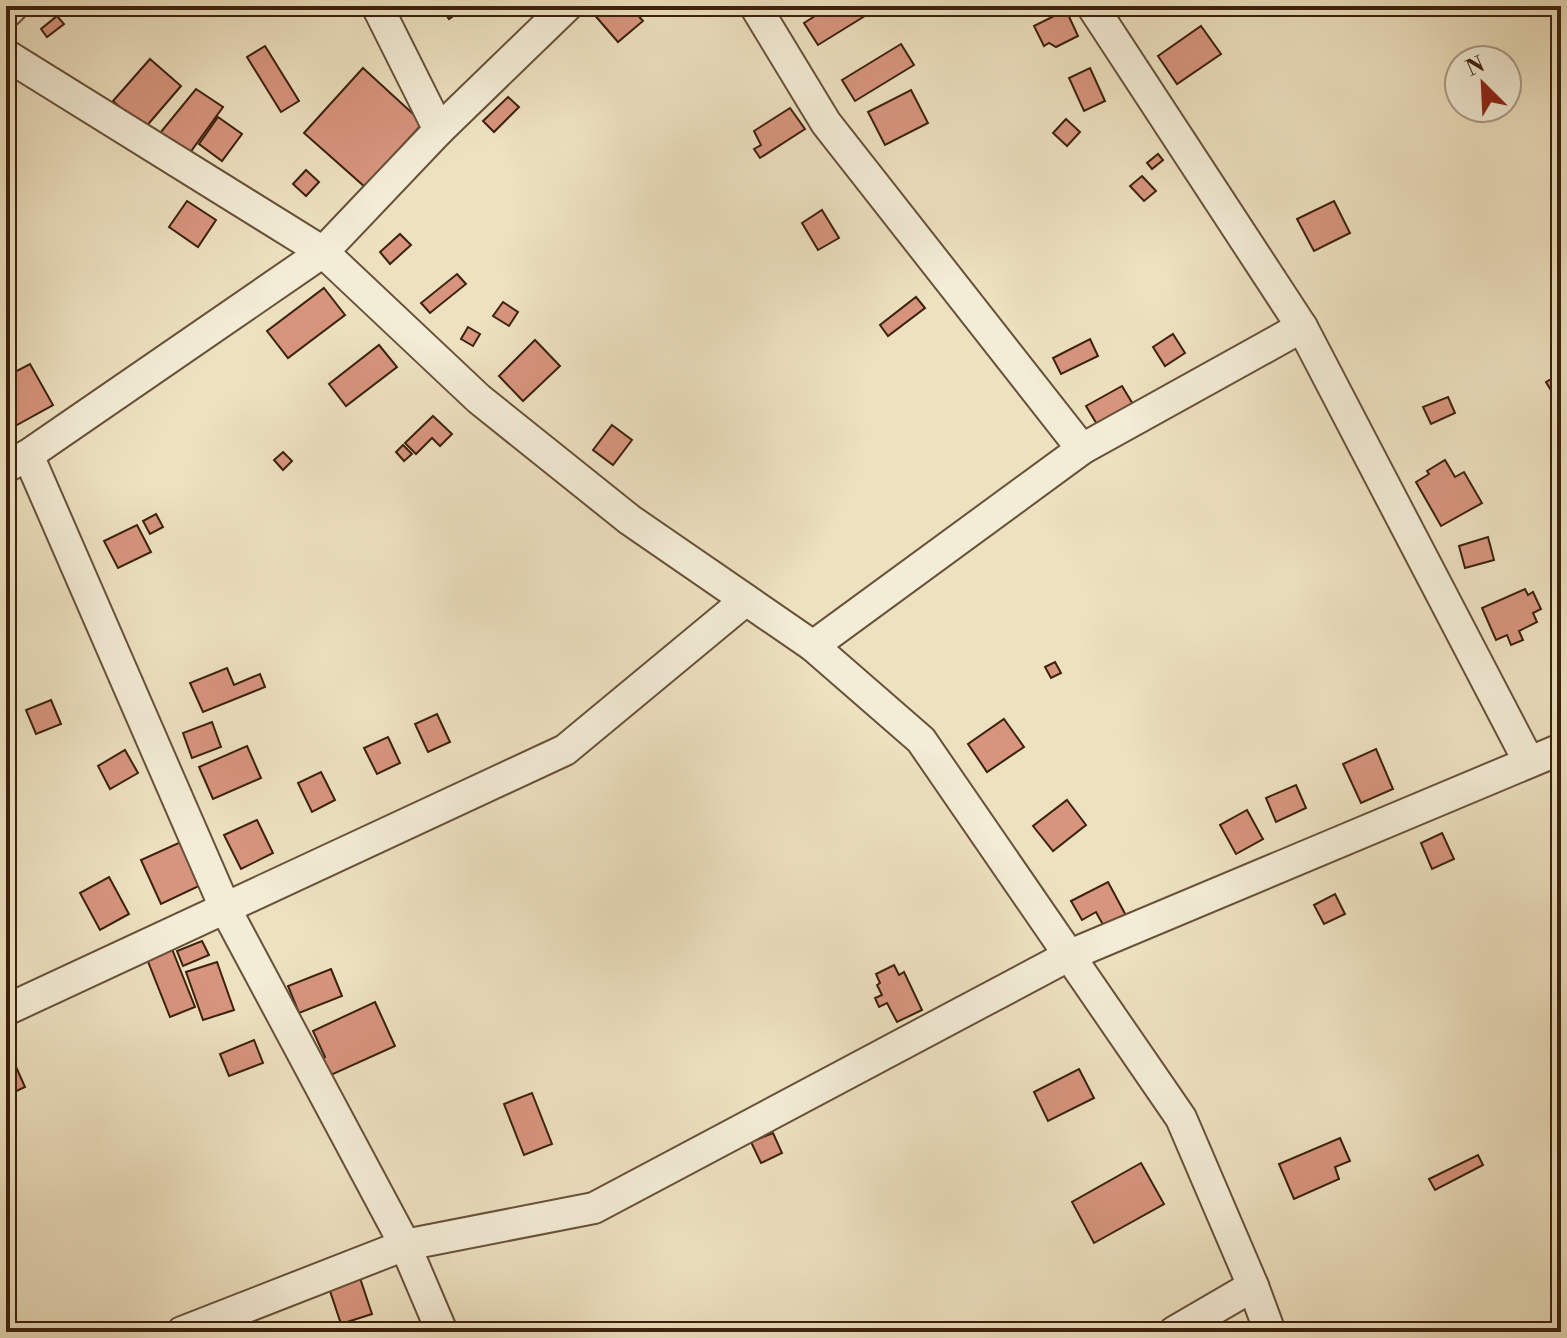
<svg xmlns="http://www.w3.org/2000/svg" width="1567" height="1338" font-family="'Libre Bodoni',serif">
<style>
.building{fill:#d7957e;stroke:#3c210c;stroke-width:2}
.lines{fill:none;stroke-linecap:round;stroke-linejoin:round}
.street-casing{stroke:#685139;stroke-width:34}
.street{stroke:#f3ecd6;stroke-width:30}
</style>
<rect width="100%" height="100%" fill="#ede1c0"/>
<filter id="stains"><feTurbulence type="fractalNoise" baseFrequency=".0025" numOctaves="4"/><feColorMatrix values="0 0 0 0 .2 0 0 0 0 .09 0 0 0 0 .02 0 0 0 .5 -.17"/></filter>
<radialGradient id="worn" r=".72"><stop offset=".6" stop-color="#630" stop-opacity="0"/><stop offset="1" stop-color="#630" stop-opacity=".3"/></radialGradient>
<g class="building">
<polygon points="440,6 467,6 449,19"/>
<polygon points="599,6 630,6 643,21 618,42 592,12"/>
<polygon points="831,6 881,6 818,45 804,23"/>
<polygon points="1066,10 1078,36 1056,47 1049,43 1044,46 1034,26"/>
<polygon points="57,16 64,24 47,37 41,29"/>
<polygon points="1201,26 1221,54 1177,84 1158,56"/>
<polygon points="901,44 914,65 855,101 842,80"/>
<polygon points="265,46 299,101 281,112 247,57"/>
<polygon points="150,59 181,86 144,129 113,101"/>
<polygon points="363,68 423,123 365,187 304,133"/>
<polygon points="1090,68 1105,101 1084,111 1069,78"/>
<polygon points="196,89 223,107 189,154 160,133"/>
<polygon points="911,90 928,123 885,145 868,112"/>
<polygon points="508,97 519,107 494,132 483,121"/>
<polygon points="790,108 805,129 760,158 754,149 761,145 754,131"/>
<polygon points="218,117 242,134 222,161 199,144"/>
<polygon points="1066,119 1080,132 1067,146 1053,133"/>
<polygon points="1158,154 1163,160 1152,169 1147,163"/>
<polygon points="306,170 319,182 306,196 293,184"/>
<polygon points="1142,176 1156,191 1144,201 1130,186"/>
<polygon points="187,201 216,220 198,247 169,227"/>
<polygon points="1334,201 1350,233 1314,251 1297,219"/>
<polygon points="822,210 839,238 818,250 802,223"/>
<polygon points="400,234 411,245 390,264 380,252"/>
<polygon points="457,274 466,284 430,313 421,303"/>
<polygon points="324,288 345,315 288,358 267,331"/>
<polygon points="916,297 925,308 888,336 880,325"/>
<polygon points="503,302 518,312 509,326 493,316"/>
<polygon points="468,327 480,334 473,346 461,339"/>
<polygon points="1173,334 1185,353 1165,366 1153,347"/>
<polygon points="1090,339 1098,356 1061,374 1053,358"/>
<polygon points="535,340 560,366 523,401 499,376"/>
<polygon points="379,345 397,367 346,406 329,384"/>
<polygon points="8,361 15,372 30,364 53,405 17,425 6,406"/>
<polygon points="1561,373 1561,405 1560,405 1546,382"/>
<polygon points="1122,386 1134,406 1098,426 1086,406"/>
<polygon points="1448,397 1455,413 1431,424 1423,407"/>
<polygon points="433,416 452,434 440,446 432,438 416,454 405,443"/>
<polygon points="612,425 632,440 613,465 593,450"/>
<polygon points="403,445 412,454 404,461 396,452"/>
<polygon points="283,452 292,461 283,470 274,460"/>
<polygon points="1445,460 1455,477 1464,472 1482,503 1441,526 1416,482 1429,474 1427,471"/>
<polygon points="156,514 163,527 150,534 143,521"/>
<polygon points="137,525 151,552 118,568 104,541"/>
<polygon points="1488,537 1494,560 1465,568 1459,546"/>
<polygon points="1525,589 1528,595 1533,592 1541,609 1533,613 1537,622 1519,631 1523,640 1511,645 1507,635 1496,640 1482,608"/>
<polygon points="1055,662 1061,673 1051,678 1045,667"/>
<polygon points="227,668 234,685 260,674 265,687 203,712 190,683"/>
<polygon points="51,700 61,724 36,734 26,710"/>
<polygon points="437,714 450,742 428,752 415,724"/>
<polygon points="1004,719 1024,747 987,772 968,744"/>
<polygon points="212,722 221,747 192,758 183,733"/>
<polygon points="388,737 400,763 377,774 364,748"/>
<polygon points="247,746 261,778 213,799 199,767"/>
<polygon points="1376,749 1393,789 1361,803 1343,764"/>
<polygon points="125,750 138,773 110,789 98,766"/>
<polygon points="321,772 335,800 312,812 298,783"/>
<polygon points="1296,785 1306,808 1276,822 1266,798"/>
<polygon points="1067,800 1086,825 1053,851 1033,826"/>
<polygon points="1247,810 1263,839 1236,854 1220,825"/>
<polygon points="257,820 273,853 241,869 224,835"/>
<polygon points="1442,833 1454,859 1432,869 1421,843"/>
<polygon points="183,841 203,884 161,904 141,860"/>
<polygon points="109,877 129,914 100,930 80,893"/>
<polygon points="1108,882 1129,921 1107,932 1096,912 1082,920 1071,901"/>
<polygon points="1335,894 1345,914 1324,924 1314,905"/>
<polygon points="202,941 209,955 183,966 177,951"/>
<polygon points="172,949 195,1007 170,1017 147,959"/>
<polygon points="217,962 234,1010 203,1020 186,972"/>
<polygon points="894,965 899,975 904,972 922,1010 897,1022 887,1003 879,1007 875,998 882,995 877,985 880,983 876,974"/>
<polygon points="331,969 342,996 299,1013 288,986"/>
<polygon points="375,1002 395,1046 322,1079 315,1062 325,1057 313,1031"/>
<polygon points="254,1040 263,1063 229,1076 220,1054"/>
<polygon points="9,1051 25,1087 6,1096 6,1052"/>
<polygon points="1079,1069 1094,1098 1048,1121 1034,1092"/>
<polygon points="532,1093 552,1144 524,1155 504,1104"/>
<polygon points="773,1133 782,1153 761,1163 751,1142"/>
<polygon points="1340,1138 1350,1161 1335,1167 1339,1179 1294,1199 1279,1164"/>
<polygon points="1478,1155 1483,1165 1435,1190 1429,1179"/>
<polygon points="1141,1163 1164,1204 1094,1243 1072,1202"/>
<polygon points="360,1278 372,1314 341,1324 329,1288"/>
</g>
<g class="lines">
<defs>
<g id="street">
<polyline points="377,6 439,130"/>
<polyline points="755,6 826,123 1082,449"/>
<polyline points="1092,6 1302,327 1529,762"/>
<polyline points="6,13 13,6"/>
<polyline points="6,55 323,252 479,399 630,520 813,646 921,740 1181,1118 1253,1286 1270,1332"/>
<polyline points="28,455 226,910 405,1245 442,1332"/>
<polyline points="6,467 28,455 323,252 439,130 567,6"/>
<polyline points="813,646 1082,449 1302,327"/>
<polyline points="6,1010 565,750 746,600"/>
<polyline points="182,1332 405,1245 594,1208 1070,955 1561,749"/>
<polyline points="1174,1332 1253,1286"/>
</g>
</defs>
<use href="#street" class="street-casing"/>
<use href="#street" class="street"/>
</g>
<rect width="1567" height="1338" fill="none" stroke="#ede1c0" stroke-width="32"/>
<rect x="8" y="8" width="1551" height="1322" fill="none" stroke="#3c210c" stroke-width="4"/>
<rect x="16" y="16" width="1535" height="1306" fill="none" stroke="#3c210c" stroke-width="2"/>
<g transform="translate(1483 84) rotate(336)"><circle r="38" fill="#f3ecd6" stroke="#aa9b85" stroke-width="2"/>
<path d="M0-6L14 30L0 20L-14 30Z" fill="#8f2418"/>
<text y="-12" font-size="22" font-weight="bold" text-anchor="middle" fill="#3c210c">N</text>
</g>
<rect width="100%" height="100%" filter="url(#stains)"/>
<rect width="100%" height="100%" fill="url(#worn)"/>
</svg>
